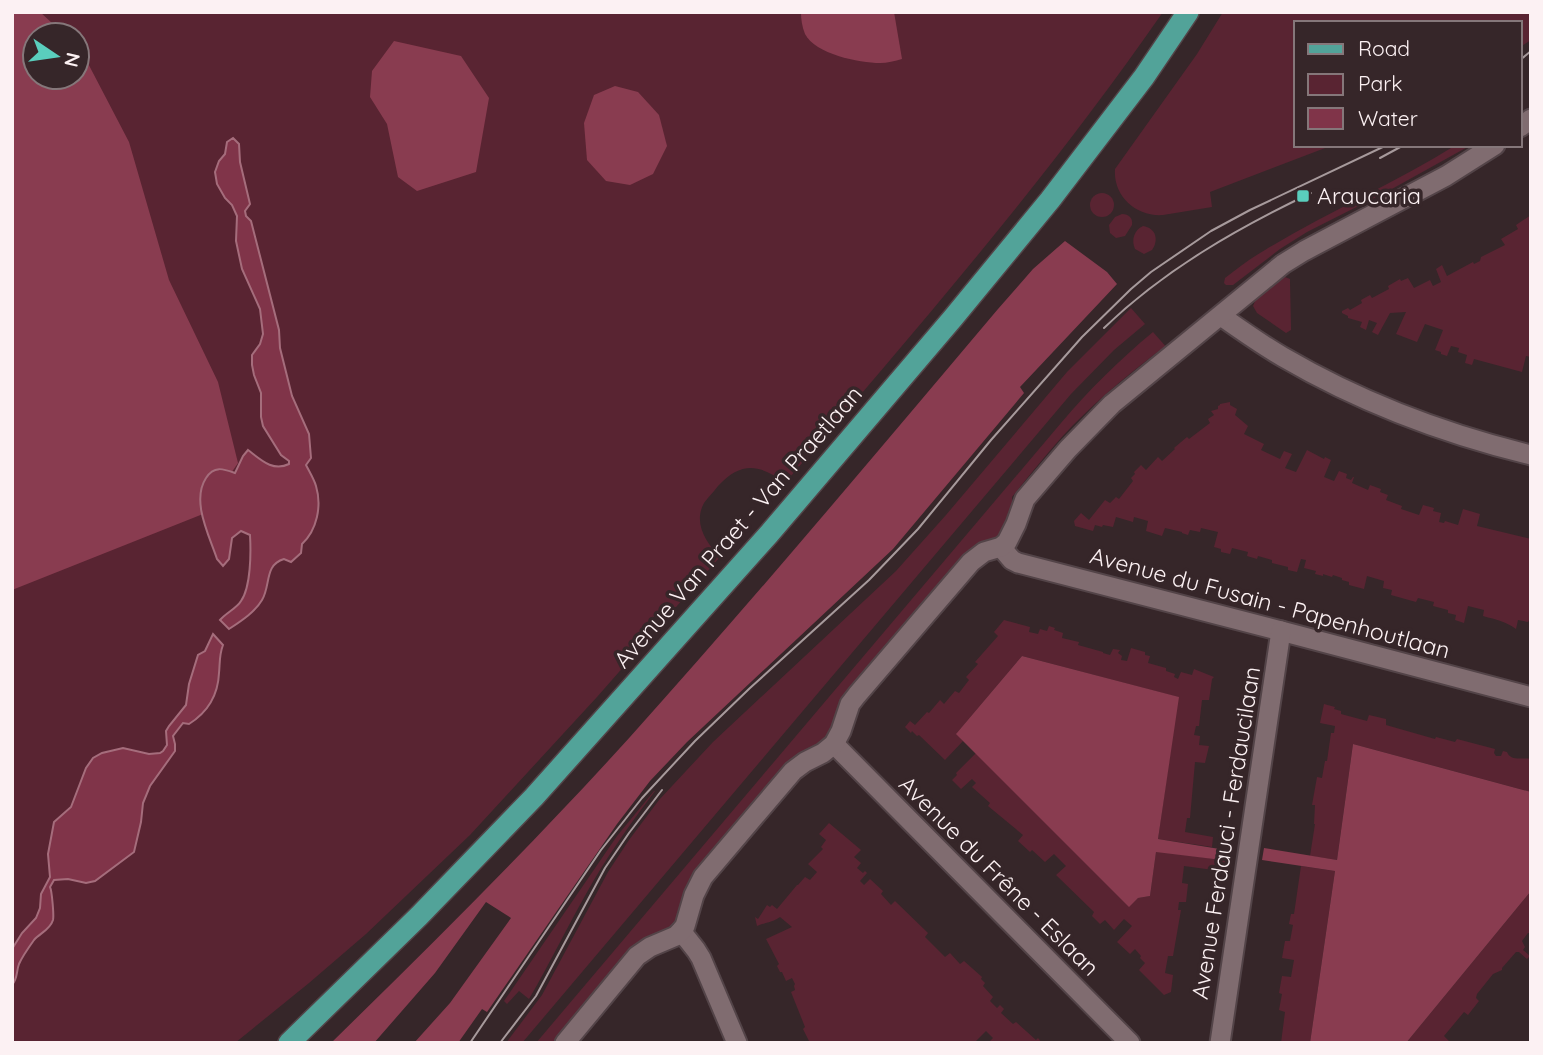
<svg xmlns="http://www.w3.org/2000/svg" width="1543" height="1055" font-family="Quicksand,sans-serif">
<style>
.green{fill:#592432;fill-rule:evenodd}
.forest{fill:#893c50}
.water{fill:#803449;stroke:#a56d7c;stroke-width:2}
.lines{fill:none;stroke-linecap:round;stroke-linejoin:round}
.street-casing{stroke:#534448;stroke-width:23}
.primary-casing{stroke:#534448;stroke-width:24}
.street{stroke:#806c70;stroke-width:19}
.primary{stroke:#52a399;stroke-width:21}
.tram{stroke:#a79a9c;stroke-width:2}
.poi-dot{fill:#5acebd;stroke:#362629;stroke-width:2.5}
.labels{text-anchor:middle;stroke-width:7;stroke-linejoin:round;paint-order:stroke}
.poi-label{font-size:23px;fill:#fcf1f3;stroke:#362629;text-anchor:start}
.street-label{font-size:23px;fill:#fcf1f3;stroke:#362629}
</style>
<rect width="100%" height="100%" fill="#362629"/>
<g class="green">
<path d="M 12,12 L 1163,12 C 1048,178 916,330 785,483 C 760,464 741,461 718,486 C 714,492 708,497 704,503 C 693,523 706,543 720,557 L 597,697 L 470,835 L 366,934 L 309,983 L 235,1043 L 12,1043 ZM 35,35 L 77,35 L 77,77 L 35,77 Z"/>
<path d="M 1223,12 L 1531,12 L 1531,40 L 1520,47 L 1520,23 L 1296,23 L 1296,145 L 1333,145 L 1210,192 L 1212,207 L 1163,215 C 1136,217 1113,196 1115,169 L 1197,54 Z"/>
<path d="M 1456,145 L 1471,145 L 1390,190 L 1307,232 L 1280,249 L 1233,285 L 1226,285 L 1224,283 L 1225,278 C 1238,268 1251,258 1265,250 C 1327,212 1394,184 1456,145 Z"/>
<circle cx="1102" cy="205" r="12"/>
<path d="M 1122,214 C 1129,214 1133,218 1132,225 L 1125,236 L 1116,238 L 1110,233 L 1109,225 L 1115,217 Z"/>
<polygon points="1531,215 1531,357 1526,356 1522,372 1474,359 1472,365 1465,363 1467,355 1458,352 1459,348 1451,346 1447,356 1441,354 1441,352 1435,350 1443,330 1425,324 1417,342 1396,334 1406,312 1390,313 1378,335 1372,332 1377,323 1369,320 1366,330 1360,327 1362,322 1348,318 1348,316 1342,313 1342,311 1348,308 1350,310 1362,303 1361,300 1370,295 1372,298 1389,289 1388,286 1400,279 1401,281 1408,278 1414,288 1430,280 1433,286 1441,282 1436,269 1442,265 1447,276 1473,262 1474,264 1480,261 1481,257 1505,245 1501,239 1518,229 1516,225"/>
<path d="M 1143,226 C 1156,228 1159,240 1152,250 L 1144,254 L 1135,249 C 1131,240 1134,230 1143,226 Z"/>
<polygon points="1285,277 1290,279 1290,282 1291,327 1291,330 1286,333 1257,313 1253,306 1256,299"/>
<polygon points="1131,308 1145,324 1114,350 1071,394 522,1043 506,1043 542,995 608,872 629,840 659,800 713,742 896,571 946,515 1067,372"/>
<path d="M 1153,332 L 1168,349 L 1167,351 L 1160,350 C 1125,377 1091,405 1061,438 C 1044,457 1028,477 1012,497 L 1012,514 L 1003,535 L 964,563 L 959,559 L 847,693 L 832,735 L 790,766 L 783,766 L 693,874 L 698,878 L 677,926 L 631,949 L 563,1029 L 565,1035 L 558,1043 L 536,1043 L 1061,423 C 1089,390 1119,360 1153,332 Z"/>
<path d="M 1230,402 L 1230,405 L 1237,409 L 1235,415 L 1248,426 L 1244,434 L 1264,444 L 1261,450 L 1280,459 L 1284,451 L 1292,454 L 1285,468 L 1296,472 L 1307,450 L 1324,459 L 1325,457 L 1331,460 L 1324,477 L 1334,481 L 1339,471 L 1347,474 L 1346,478 L 1351,480 L 1353,477 L 1354,477 L 1352,483 L 1368,490 L 1370,485 L 1381,489 L 1380,492 L 1388,495 L 1386,500 L 1402,506 L 1401,509 L 1419,515 L 1423,505 L 1434,508 L 1433,511 L 1441,513 L 1439,522 L 1444,523 L 1445,521 L 1458,525 L 1463,509 L 1480,514 L 1477,526 L 1531,539 L 1531,617 L 1528,622 L 1518,620 L 1516,629 C 1505,621 1497,620 1483,616 L 1484,610 L 1468,606 L 1464,623 L 1455,620 L 1456,615 L 1448,613 L 1448,610 L 1433,606 L 1434,602 L 1418,598 L 1416,602 L 1391,595 L 1392,590 L 1383,588 L 1384,581 L 1367,576 L 1364,589 L 1349,585 L 1349,582 L 1342,580 L 1342,578 L 1333,575 L 1332,577 L 1323,574 L 1323,576 L 1315,574 L 1316,571 L 1304,568 L 1306,560 L 1301,559 L 1297,572 L 1288,570 L 1288,567 L 1272,563 L 1272,560 L 1258,556 L 1257,559 L 1247,556 L 1248,552 L 1232,548 L 1230,554 L 1221,552 L 1221,549 L 1214,547 L 1218,532 L 1201,528 L 1200,532 L 1190,530 L 1188,535 L 1182,533 L 1182,532 L 1165,528 L 1162,536 L 1146,531 L 1148,521 L 1134,517 L 1133,522 L 1116,517 L 1113,527 L 1103,525 L 1102,527 L 1095,525 L 1093,531 L 1075,526 L 1074,521 L 1081,513 L 1089,520 L 1105,500 L 1110,503 L 1116,497 L 1119,499 L 1133,481 L 1131,478 L 1135,474 L 1134,472 L 1141,465 L 1146,470 L 1158,457 L 1162,461 L 1175,449 L 1174,448 L 1187,437 L 1189,439 L 1210,423 L 1208,419 L 1214,415 L 1211,411 L 1218,409 L 1218,406 L 1220,405 L 1220,404 Z"/>
<polygon points="1004,620 1030,627 1029,632 1038,634 1040,629 1047,631 1049,626 1055,628 1054,630 1063,633 1062,638 1079,642 1078,645 1103,652 1103,653 1110,655 1113,649 1120,650 1118,653 1122,656 1121,660 1127,661 1131,648 1145,652 1145,655 1150,656 1148,663 1166,668 1166,671 1175,674 1174,677 1178,679 1181,672 1192,675 1194,669 1214,677 1212,679 1209,700 1202,700 1199,726 1196,726 1194,735 1200,736 1199,745 1209,746 1205,763 1195,762 1190,818 1187,818 1185,832 1213,837 1212,847 1158,839 1178,697 1022,656 957,733 963,741 945,760 919,735 917,736 912,731 911,733 905,727 910,721 915,725 927,712 929,713 940,700 944,704 955,691 959,693 969,680 966,677 978,664 975,662 998,636 994,632"/>
<path d="M 1324,704 L 1335,707 L 1334,709 L 1341,711 L 1341,714 L 1367,721 L 1369,715 L 1386,719 L 1386,725 L 1435,739 L 1436,737 L 1455,742 L 1457,739 L 1495,749 L 1494,753 L 1496,756 L 1501,756 L 1503,751 L 1507,752 C 1511,762 1522,757 1531,759 L 1531,792 L 1353,744 L 1337,860 L 1310,856 L 1315,824 L 1314,824 L 1315,805 L 1312,805 L 1317,777 L 1322,778 L 1325,761 L 1327,761 L 1331,733 L 1334,733 L 1335,726 L 1320,723 Z"/>
<polygon points="976,753 1129,906 1138,898 1150,896 1156,851 1230,861 1228,872 1184,866 1182,883 1188,884 1186,902 1179,902 1178,910 1181,910 1173,956 1168,956 1165,973 1173,975 1171,992 1164,995 1139,970 1145,963 1140,958 1141,956 1135,949 1130,954 1117,942 1132,926 1124,919 1114,930 1105,920 1100,924 1092,916 1094,912 1056,875 1066,866 1054,854 1045,862 1032,850 1030,852 1018,841 1023,835 988,806 990,803 972,787 976,783 972,779 961,789 952,780 957,775 956,773"/>
<path d="M 654,791 L 655,791 C 630,824 606,858 586,894 C 566,929 549,965 529,999 L 519,991 L 507,1004 L 504,1001 L 617,836 Z"/>
<path d="M 829,823 L 861,850 L 854,857 L 861,863 L 857,868 L 863,873 L 865,871 L 867,873 L 860,881 L 864,885 L 870,879 L 883,891 L 881,894 L 891,905 L 895,901 L 928,933 L 925,937 L 945,957 L 950,953 L 960,964 L 964,961 L 982,977 L 981,979 L 985,983 L 983,986 L 993,997 L 990,1001 L 997,1008 L 1000,1005 L 1004,1009 L 1001,1013 L 1013,1024 L 1016,1022 L 1036,1040 L 1038,1038 L 1042,1043 L 988,1043 L 993,1038 L 986,1031 L 974,1043 L 810,1043 L 803,1029 L 805,1027 L 791,992 L 795,990 L 794,986 L 795,984 L 792,978 L 786,981 L 782,972 L 780,972 L 777,966 L 779,964 L 766,939 L 792,927 L 780,917 C 772,923 766,922 757,926 L 755,917 L 758,919 L 767,905 L 770,907 L 772,905 L 777,909 L 797,885 L 798,885 L 805,877 L 810,880 L 817,872 L 808,864 L 823,849 L 821,847 L 826,840 L 819,834 Z"/>
<polygon points="1301,866 1335,871 1310,1043 1281,1043 1285,1012 1279,1010 1282,994 1279,993 1282,976 1291,977 1294,960 1282,958 1285,941 1290,941 1293,925 1289,924 1291,914 1294,914"/>
<polygon points="1531,891 1531,933 1528,933 1522,941 1525,947 1523,950 1530,956 1527,959 1519,952 1516,952 1502,968 1502,970 1493,974 1477,994 1476,998 1479,1001 1468,1015 1464,1012 1444,1036 1451,1043 1406,1043"/>
</g>
<g class="forest">
<polygon points="12,12 40,12 65,35 35,35 35,77 77,77 77,46 81,50 129,142 169,280 218,382 238,463 203,514 12,590"/>
<path d="M 801,12 L 894,12 L 902,59 C 895,61 887,63 880,63 C 859,63 815,54 805,34 C 802,27 801,19 801,12 Z"/>
<polygon points="394,41 461,56 489,98 476,172 417,191 398,177 387,124 370,97 372,71"/>
<polygon points="615,86 638,92 659,115 667,146 653,174 630,185 606,181 587,160 584,123 594,95"/>
<path d="M 1065,241 L 1107,272 L 1117,284 L 1020,387 L 1024,393 L 893,549 L 687,742 L 650,781 L 617,824 L 487,1012 L 482,1009 L 458,1043 L 414,1043 L 450,1003 L 511,918 L 486,902 L 435,973 L 374,1043 L 331,1043 C 433,943 534,843 630,737 C 756,597 877,452 998,309 L 1033,269 Z"/>
<polygon points="1022,656 1179,697 1158,839 1232,851 1230,861 1156,852 1150,896 1138,898 1129,907 956,734"/>
<polygon points="1353,744 1531,792 1531,891 1406,1043 1310,1043 1335,871 1262,860 1264,848 1337,860"/>
</g>
<g class="water">
<path d="M 233,138 L 239,144 L 240,162 L 250,204 L 245,211 L 246,216 L 251,221 L 279,330 L 280,348 L 292,396 L 309,434 L 311,458 L 306,465 C 309,471 314,479 316,486 C 322,506 317,530 302,544 L 301,553 L 291,562 L 284,559 C 264,565 271,585 262,600 C 255,612 241,621 229,629 L 220,620 C 226,613 237,608 241,601 C 251,587 251,552 250,535 L 241,531 L 232,538 L 229,559 L 223,566 L 217,559 C 209,535 191,501 206,478 C 214,465 224,469 235,473 L 243,456 L 248,450 C 261,460 273,472 289,464 L 289,461 L 281,455 L 263,426 L 261,417 L 261,393 L 254,375 L 252,365 L 252,355 L 260,344 L 263,334 L 260,309 L 242,269 L 236,241 L 237,216 L 232,205 L 225,198 L 217,184 L 215,172 L 219,161 L 225,154 L 227,142 Z"/>
<path d="M 213,634 L 223,645 C 219,655 220,664 219,673 C 218,696 208,712 189,724 L 183,723 L 173,736 L 175,744 L 175,751 L 150,786 L 143,803 L 141,822 L 134,852 L 95,881 L 86,883 L 68,879 L 54,880 L 50,887 C 52,891 54,916 53,920 C 50,930 40,933 34,940 C 29,947 22,957 19,964 C 16,972 18,978 12,985 L 12,949 L 22,933 L 36,918 L 40,908 L 41,894 L 50,877 L 48,854 L 54,822 L 71,807 L 86,768 L 93,758 L 102,753 L 123,748 L 149,754 L 160,753 L 163,751 L 167,745 L 166,731 L 169,726 L 186,705 L 189,684 L 198,655 L 205,651 Z"/>
</g>
<g class="lines">
<defs>
<g id="street">
<polyline points="1520,127 1531,119"/>
<path d="M 1221,316 C 1241,330 1262,345 1283,357 C 1360,402 1445,434 1531,455"/>
<polyline points="1001,547 1012,560 1018,563 1281,631 1531,697"/>
<polyline points="834,744 1130,1043"/>
<polyline points="681,931 696,950 701,958 737,1043"/>
<polyline points="565,1043 637,956 650,947 676,936 681,931 685,926 694,895 703,877 793,771 805,762 823,753 834,744 841,731 850,704 857,695 971,562 984,552 1001,547 1007,542 1016,524 1025,499 1068,449 1112,404 1283,264 1304,251 1446,176 1495,145"/>
<polyline points="1220,1043 1281,631"/>
</g>
<polyline id="primary" points="289,1043 419,916 534,797 769,534 953,318 1050,200 1144,77 1188,12"/>
</defs>
<use href="#street" class="street-casing"/>
<use href="#primary" class="primary-casing"/>
<use href="#street" class="street"/>
<use href="#primary" class="primary"/>
<g class="tram">
<polyline points="1520,60 1531,51"/>
<polyline points="1380,158 1404,145"/>
<path d="M 1104,328 C 1164,270 1236,229 1311,193"/>
<polyline points="470,1043 601,850 642,798 695,741 750,688 869,580 918,529 991,440 1082,337 1131,289 1151,272 1211,231 1250,210 1387,145"/>
<polyline points="500,1043 536,996 605,868 629,833 662,790"/>
</g>
</g>
<rect class="poi-dot" x="1296" y="189" width="14" height="14" rx="3.5"/>
<g class="labels">
<g class="poi-label">
<text x="1317" y="204">Araucaria</text>
</g>
<g class="street-label">
<text transform="translate(738 527) rotate(-49)" y="8">Avenue Van Praet - Van Praetlaan</text>
<text transform="translate(1270 603) rotate(15)" y="8">Avenue du Fusain - Papenhoutlaan</text>
<text transform="translate(1226 833) rotate(-81)" y="8">Avenue Ferdauci - Ferdaucilaan</text>
<text transform="translate(999 876) rotate(45)" y="8">Avenue du Frêne - Eslaan</text>
</g>
</g>
<rect width="1543" height="1055" fill="none" stroke="#fcf1f3" stroke-width="28"/>
<rect x="1294" y="21" width="228" height="126" fill="#362629" stroke="#85777a" stroke-width="2"/>
<rect x="1308" y="44" width="35" height="10" fill="#52a399" stroke="#85777a" stroke-width="2"/>
<text x="1358" y="56" font-size="21" fill="#fcf1f3">Road</text>
<rect x="1308" y="74" width="35" height="21" fill="#592432" stroke="#85777a" stroke-width="2"/>
<text x="1358" y="91" font-size="21" fill="#fcf1f3">Park</text>
<rect x="1308" y="108" width="35" height="21" fill="#803449" stroke="#85777a" stroke-width="2"/>
<text x="1358" y="126" font-size="21" fill="#fcf1f3">Water</text>
<g transform="translate(56 56) rotate(103)"><circle r="33" fill="#362629" stroke="#85777a" stroke-width="2"/>
<path d="M0-5L12 26L0 18L-12 26Z" fill="#5acebd"/>
<text y="-10" font-size="19" font-weight="bold" text-anchor="middle" fill="#fcf1f3">N</text>
</g>
</svg>
